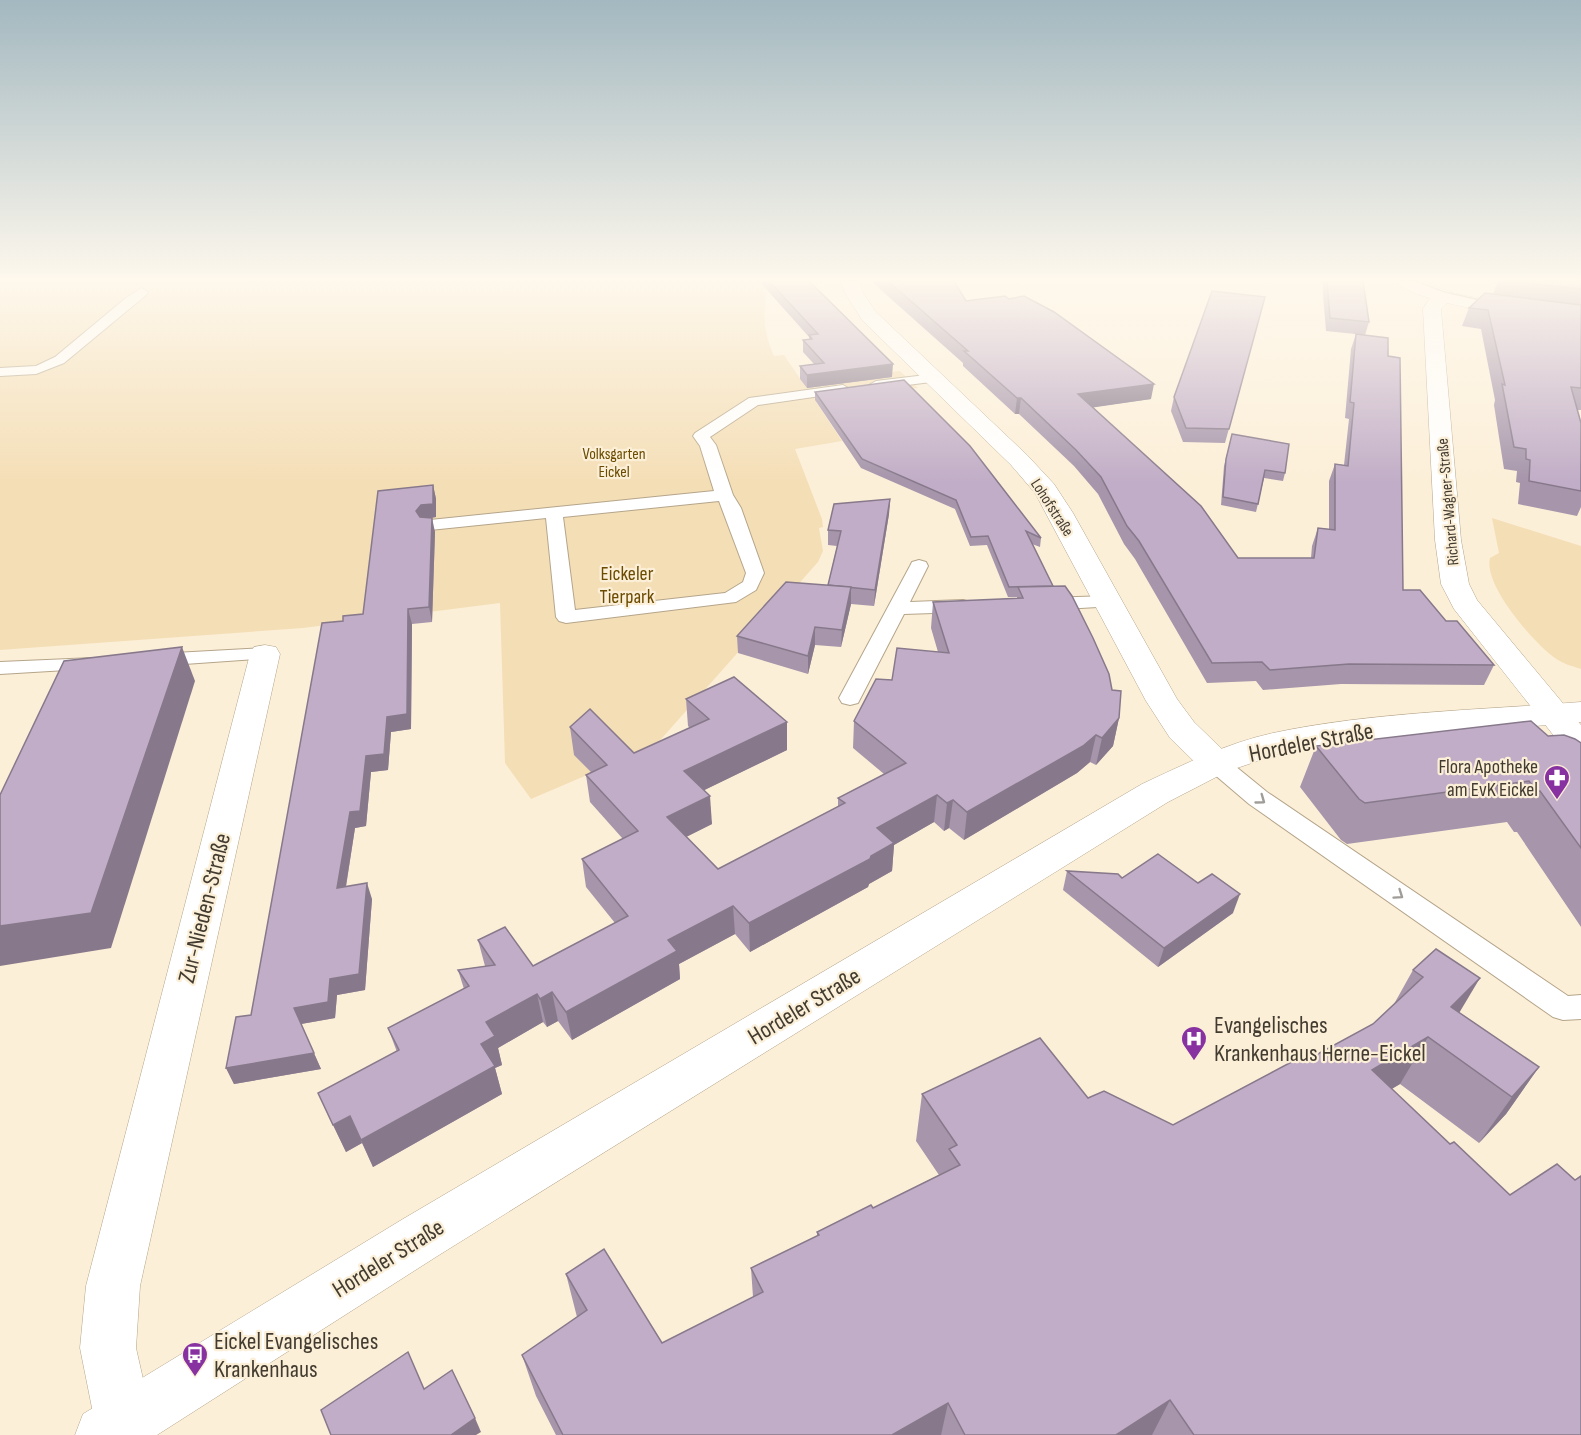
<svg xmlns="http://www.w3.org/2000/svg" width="1581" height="1435" font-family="'Sofia Sans Condensed',sans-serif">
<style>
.green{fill:#f4deb6}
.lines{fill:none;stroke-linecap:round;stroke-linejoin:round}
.service-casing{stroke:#b5a58a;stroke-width:2}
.minor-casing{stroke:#b5a58a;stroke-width:1}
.tertiary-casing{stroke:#b5a58a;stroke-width:1}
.service{fill:#fff;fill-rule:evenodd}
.minor{fill:#fff;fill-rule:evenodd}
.tertiary{fill:#fff;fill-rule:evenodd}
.tram{stroke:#a69c8b;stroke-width:1.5}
.wall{fill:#a695ab}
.shaded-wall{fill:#87798b}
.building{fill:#c1adc7;stroke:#87798b;stroke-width:1.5}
.oneway{stroke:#a09d98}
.labels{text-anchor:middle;stroke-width:4.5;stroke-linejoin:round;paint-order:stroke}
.far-park-label{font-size:16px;fill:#6a4b00;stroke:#fcefd8}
.far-street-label{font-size:16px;fill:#423b30;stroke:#fcefd8}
.park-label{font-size:20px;fill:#6a4b00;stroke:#fcefd8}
.poi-label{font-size:20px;fill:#423b30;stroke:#fcefd8;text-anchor:end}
.near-street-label{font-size:24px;fill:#423b30;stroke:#fcefd8}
.near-poi-label{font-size:24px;fill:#423b30;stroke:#fcefd8;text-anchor:start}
</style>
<rect width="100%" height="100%" fill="#fcefd8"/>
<g class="green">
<path d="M 0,281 L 768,281 C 764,311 761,327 774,356 L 784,355 L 803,383 L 900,371 L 918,388 L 816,402 L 842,441 L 795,449 L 822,519 L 823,527 L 819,528 L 823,551 L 818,562 L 655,746 L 531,799 L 505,763 L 500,603 L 303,628 L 0,650 Z"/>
<path d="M 1492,518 L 1581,546 L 1581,669 C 1572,666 1563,664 1555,658 C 1534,643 1483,585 1490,558 L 1499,553 Z"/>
</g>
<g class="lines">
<defs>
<g id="service">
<polygon points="142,288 148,292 146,295 64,363 36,374 0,376 0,368 36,366 55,357 126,298"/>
<polygon points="934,374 941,378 939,381 876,389 869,385 876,381"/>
<path d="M 843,385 L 850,389 L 848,392 L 758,405 L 710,437 L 716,445 L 733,495 L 741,508 L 764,573 L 756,590 L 736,602 L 566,623 L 559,621 L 556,617 L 546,518 L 430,530 L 424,529 L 421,525 L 424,521 L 430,520 L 714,491 L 700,446 L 693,436 L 695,433 L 749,398 ZM 719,501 L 746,573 L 743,582 L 725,593 L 575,610 L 563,517 Z"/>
<polygon points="919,560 926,562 928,566 910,602 963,600 970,602 973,606 970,610 963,612 904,614 858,703 850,705 842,703 839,698 910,566 912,562"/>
<polygon points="1108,596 1115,598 1118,602 1115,606 1046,610 1039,608 1036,604 1039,600 1046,598"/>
<polygon points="265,648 272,650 275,654 272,658 156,666 149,664 145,660 149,656 156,654"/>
<polygon points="93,658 100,660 104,664 100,668 0,674 0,662"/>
<polygon points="1216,755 1224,757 1267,792 1568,996 1581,995 1581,1019 1563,1020 1553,1017 1249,804 1208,769 1204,763 1208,757"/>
</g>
<g id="minor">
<polygon points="841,281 859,281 863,293 876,312 1027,455 1054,484 1073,513 1177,699 1194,722 1228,755 1233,763 1228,771 1216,774 1204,771 1170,738 1146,701 1035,493 1011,465 862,320 845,293"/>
<polygon points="1444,292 1450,293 1453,297 1441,309 1461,540 1469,584 1477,600 1581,725 1581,758 1569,755 1454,609 1441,584 1435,540 1423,309 1430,298"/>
<polygon points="265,645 276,647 280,654 140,1286 136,1348 153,1423 148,1435 100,1435 95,1423 80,1348 86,1286 250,654 254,647"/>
</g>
<g id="tertiary">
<path d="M 1396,281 L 1420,281 L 1453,293 L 1491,301 L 1581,311 L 1581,323 C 1546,319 1417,307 1396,281 Z"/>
<path d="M 1581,702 L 1581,722 L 1363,741 L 1279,754 L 1228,771 L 1168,802 L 439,1255 L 157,1435 L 75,1435 L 83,1414 L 403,1219 L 1142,784 C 1185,764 1227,743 1273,733 C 1371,712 1481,710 1581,702 Z"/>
</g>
</defs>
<use href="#service" class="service-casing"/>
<use href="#minor" class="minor-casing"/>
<use href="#tertiary" class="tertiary-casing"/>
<use href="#service" class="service"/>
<use href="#minor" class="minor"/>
<use href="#tertiary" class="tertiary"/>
<polyline class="tram" points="1415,281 1445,292 1493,303"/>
</g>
<g class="wall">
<polygon points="761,281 809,281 892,377 807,388 800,379 800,366 814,364 803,352 803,340 809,339 809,337 761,283"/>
<polygon points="873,281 954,281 966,301 1151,399 1093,407 1238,558 1311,558 1312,546 1318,528 1329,529 1329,481 1335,464 1344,465 1349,419 1345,418 1351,349 1356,334 1388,356 1403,590 1446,621 1494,665 1484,685 1341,684 1263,690 1256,681 1207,683 1135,559 1124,544 1098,494 1074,466 1019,414 1015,414 963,366 963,363 872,282"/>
<polygon points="1322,281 1363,281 1369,322 1365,335 1326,331"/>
<polygon points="1498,281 1581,281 1581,410 1577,410 1581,423 1581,507 1577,516 1518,504 1520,483 1516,482 1517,471 1504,469 1494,405 1495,400 1481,329 1462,326 1469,308 1493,294"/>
<polygon points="1265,297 1225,443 1183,442 1171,411 1174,397"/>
<polygon points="815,392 1041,538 1040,547 1032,544 1119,718 1113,746 1096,765 1090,762 1077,773 964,840 949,828 944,831 934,822 894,845 892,871 869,884 868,887 750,952 735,934 679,964 680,979 572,1040 558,1021 547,1027 543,1022 498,1048 502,1065 495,1068 502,1094 373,1167 362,1143 346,1152 318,1093 397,1052 388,1028 464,989 458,970 485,966 478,940 533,966 615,923 586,887 582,859 623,839 590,802 586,775 591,772 574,755 570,727 634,753 690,728 688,726 686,699 787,750 704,790 712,824 686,837 718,869 838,807 838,798 884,774 853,748 854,721 892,680 938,652 931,628 933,602 1017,599 1017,597 1008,597 987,545 970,546 955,509 861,468 815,400"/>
<polygon points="1232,434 1285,473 1283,481 1264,478 1256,512 1221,505 1224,466"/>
<polygon points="433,485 436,499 436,517 430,518 435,532 432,622 412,624 411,729 391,732 388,770 371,772 366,826 355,828 346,887 372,899 365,990 337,995 335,1018 301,1024 321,1069 234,1084 226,1068 251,1015 343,621 363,614"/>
<polygon points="890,499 889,514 874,606 851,604 841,647 815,645 808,674 738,653 737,636 828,585 837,546 828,545 828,530"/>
<polygon points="1548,736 1581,743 1581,927 1517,832 1514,832 1507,822 1347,844 1341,840 1300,787 1316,746"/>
<polygon points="1067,871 1122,878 1233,913 1158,967 1063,890"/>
<polygon points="1436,949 1459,1013 1539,1067 1506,1114 1479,1143 1400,1084 1391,1089 1581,1435 556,1435 536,1396 522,1355 577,1317 566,1274 662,1343 753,1297 751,1268 817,1236 817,1232 873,1208 939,1175 916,1141 922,1094 1088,1098 1173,1125 1303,1062 1373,1024 1394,1004 1413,970"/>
</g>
<g class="shaded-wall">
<polygon points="893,364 892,377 807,388 807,375"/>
<polygon points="1154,384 1151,399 1076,410 1078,394"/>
<polygon points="1017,398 1021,398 1019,414 1015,414"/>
<polygon points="433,485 436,499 436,517 424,519 419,525 416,511"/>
<polygon points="890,499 889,514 874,606 875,590"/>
<polygon points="432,518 435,532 432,622 429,607"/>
<polygon points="851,587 851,604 841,647 842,630"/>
<polygon points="408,609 412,624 411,729 391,732 388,770 371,772 366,826 355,828 343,904 337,888 350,812 366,756 387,717"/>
<polygon points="815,627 815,645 808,674 808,656"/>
<polygon points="182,647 195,681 111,948 0,966 0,926"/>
<polygon points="1119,718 1113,746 1096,765 1102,738"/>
<polygon points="787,722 787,750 686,799 684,771"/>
<polygon points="1096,735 1090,762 1077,773 964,840 967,812"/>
<polygon points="937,795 934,822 894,845 892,871 869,884 868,887 750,952 749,923 877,828"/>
<polygon points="710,796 712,824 670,845 667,817"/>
<polygon points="953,800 949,828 944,831 947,803"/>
<polygon points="367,883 372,899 365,990 337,995 335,1018 301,1024 321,1069 234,1084 226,1068 294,1008 330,979"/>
<polygon points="1240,894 1233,913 1158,967 1164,948"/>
<polygon points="733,906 735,934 679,964 680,979 572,1040 566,1012 668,940"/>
<polygon points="1480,978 1452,1025 1451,1007"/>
<polygon points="552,992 558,1021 547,1027 540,999"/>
<polygon points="537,994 543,1022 498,1048 502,1065 495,1068 502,1094 373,1167 361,1140 481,1044 486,1022"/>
<polygon points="1428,1037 1400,1084 1346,1117 1372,1070"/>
<polygon points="1539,1067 1506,1114 1479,1143 1512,1097"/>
<polygon points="350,1116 362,1143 346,1152 333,1125"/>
<polygon points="1170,1400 1152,1435 1116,1435"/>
<polygon points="948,1403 941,1435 892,1435"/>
<polygon points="475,1418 481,1432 476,1435 451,1435"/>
</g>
<g class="building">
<polygon points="769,281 809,281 893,364 807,375 800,366 824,363 803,340 812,339 809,335 818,334"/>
<polygon points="888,281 954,281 966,301 1005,296 1009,299 1024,296 1054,312 1154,384 1078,394 1201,506 1238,558 1314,558 1318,528 1335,530 1335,464 1348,466 1354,403 1350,402 1356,334 1388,338 1388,356 1400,358 1403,590 1420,590 1446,621 1457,621 1494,665 1349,664 1270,670 1262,662 1212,663 1139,541 1127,526 1101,477 1076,450 1021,398 1017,398 964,351 968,351"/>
<polygon points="1327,281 1363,281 1369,322 1330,318"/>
<polygon points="1505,281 1581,281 1581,289"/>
<polygon points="1212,291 1265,297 1229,429 1186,428 1174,397"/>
<polygon points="1485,293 1581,305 1581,388 1571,387 1581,423 1581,491 1529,481 1530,460 1526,459 1526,449 1514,447 1502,384 1505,385 1488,310 1469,308"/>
<polygon points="904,380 970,446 1041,538 1026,531 1053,586 1009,587 988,536 971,537 956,500 862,459 815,392"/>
<polygon points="1232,434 1289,444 1285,473 1265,470 1258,504 1223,497 1226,459"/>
<polygon points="433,485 433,504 421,505 416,511 420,517 432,518 429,607 408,609 407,714 387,717 384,754 366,756 360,811 350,812 337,888 367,883 359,974 330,979 328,1002 294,1008 314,1053 226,1068 236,1017 251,1015 322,623 343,621 343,616 363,614 378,491"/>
<polygon points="890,499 875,590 828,585 841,531 828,530 834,504"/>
<polygon points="786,582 851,587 842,630 815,627 808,656 737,636"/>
<polygon points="1065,586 1072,596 1093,638 1109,674 1112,690 1121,691 1119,718 1102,738 1096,735 1083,746 967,812 953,800 947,803 937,795 877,828 894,843 871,856 870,859 749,923 733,906 668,940 677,951 566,1012 552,992 540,999 537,994 486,1022 495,1036 481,1044 495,1066 361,1140 350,1116 333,1125 318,1093 399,1050 388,1028 469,986 458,970 495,965 478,940 505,927 533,966 628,916 582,859 638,831 586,775 607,765 570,727 590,709 634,753 709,719 686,699 734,677 787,722 684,771 710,796 667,817 718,869 845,803 838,798 906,763 854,721 876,679 892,680 897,648 949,653 933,602 1023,598 1018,587"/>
<polygon points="182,647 91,913 0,926 0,795 64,661"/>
<polygon points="1531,721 1548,736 1564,735 1575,739 1581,743 1581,848 1540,791 1537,791 1529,781 1365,803 1359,799 1316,746"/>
<polygon points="1158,854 1198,883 1212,874 1240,894 1164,948 1067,871 1118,874 1122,878"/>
<polygon points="1436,949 1480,978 1451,1007 1539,1067 1512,1097 1428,1037 1372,1070 1450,1144 1454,1142 1510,1195 1557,1164 1575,1180 1581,1176 1581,1435 1194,1435 1170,1400 1116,1435 965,1435 948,1403 892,1435 563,1435 522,1355 587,1310 566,1274 604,1249 662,1343 763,1292 751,1268 819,1235 817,1232 871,1205 873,1208 960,1165 949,1149 957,1145 922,1094 1040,1038 1088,1098 1104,1091 1173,1125 1299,1058 1303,1062 1373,1024 1423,977 1413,970"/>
<polygon points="408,1352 424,1389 452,1370 475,1418 451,1435 331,1435 321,1410"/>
</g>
<defs><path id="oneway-chevron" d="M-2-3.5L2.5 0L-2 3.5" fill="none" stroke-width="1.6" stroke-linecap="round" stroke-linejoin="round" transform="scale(1.5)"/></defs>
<g class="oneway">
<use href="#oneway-chevron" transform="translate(1261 800) rotate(36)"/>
<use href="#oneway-chevron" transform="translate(1399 895) rotate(35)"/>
</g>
<linearGradient id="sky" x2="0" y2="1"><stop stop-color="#a3b8c0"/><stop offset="0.58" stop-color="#fef8ed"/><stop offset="1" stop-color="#fef8ed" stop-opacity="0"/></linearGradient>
<rect width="1581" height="482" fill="url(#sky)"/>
<defs>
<symbol id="pharmacy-pin" viewBox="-11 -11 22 30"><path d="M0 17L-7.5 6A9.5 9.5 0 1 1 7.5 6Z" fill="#8732a0" stroke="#fcefd8"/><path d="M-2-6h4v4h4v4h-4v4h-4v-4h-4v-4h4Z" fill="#fff"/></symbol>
<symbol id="hospital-pin" viewBox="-11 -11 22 30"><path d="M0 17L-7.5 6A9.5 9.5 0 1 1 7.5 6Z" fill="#8732a0" stroke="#fcefd8"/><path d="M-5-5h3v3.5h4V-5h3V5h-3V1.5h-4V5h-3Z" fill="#fff"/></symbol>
<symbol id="bus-pin" viewBox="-11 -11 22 30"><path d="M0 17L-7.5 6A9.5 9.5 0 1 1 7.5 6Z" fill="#8732a0" stroke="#fcefd8"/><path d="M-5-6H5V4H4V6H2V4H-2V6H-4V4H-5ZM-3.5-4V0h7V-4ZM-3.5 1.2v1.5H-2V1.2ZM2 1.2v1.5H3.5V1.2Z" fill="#fff"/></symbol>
</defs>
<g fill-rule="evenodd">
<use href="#pharmacy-pin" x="1542" y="763" width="30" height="40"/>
<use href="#hospital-pin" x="1179" y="1024" width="30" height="40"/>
<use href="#bus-pin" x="180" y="1340" width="30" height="40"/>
</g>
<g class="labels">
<g class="far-park-label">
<text x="614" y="459">Volksgarten<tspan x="614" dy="18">Eickel</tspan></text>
</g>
<g class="far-street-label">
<text transform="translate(1447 502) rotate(-95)" y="6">Richard-Wagner-Straße</text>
<text transform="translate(1053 507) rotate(57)" y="6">Lohofstraße</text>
</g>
<g class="park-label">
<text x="627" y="580">Eickeler<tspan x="627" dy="23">Tierpark</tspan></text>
</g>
<g class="poi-label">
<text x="1538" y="773">Flora Apotheke<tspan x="1538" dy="23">am EvK Eickel</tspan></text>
</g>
<g class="near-street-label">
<text transform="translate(1311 742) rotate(-11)" y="8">Hordeler Straße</text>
<text transform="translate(204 908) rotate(-76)" y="8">Zur-Nieden-Straße</text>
<text transform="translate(804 1006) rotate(-31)" y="8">Hordeler Straße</text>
<text transform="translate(388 1258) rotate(-32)" y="8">Hordeler Straße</text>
</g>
<g class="near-poi-label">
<text x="1214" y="1033">Evangelisches<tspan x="1214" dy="28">Krankenhaus Herne-Eickel</tspan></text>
<text x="214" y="1349">Eickel Evangelisches<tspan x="214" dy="28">Krankenhaus</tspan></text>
</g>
</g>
</svg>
